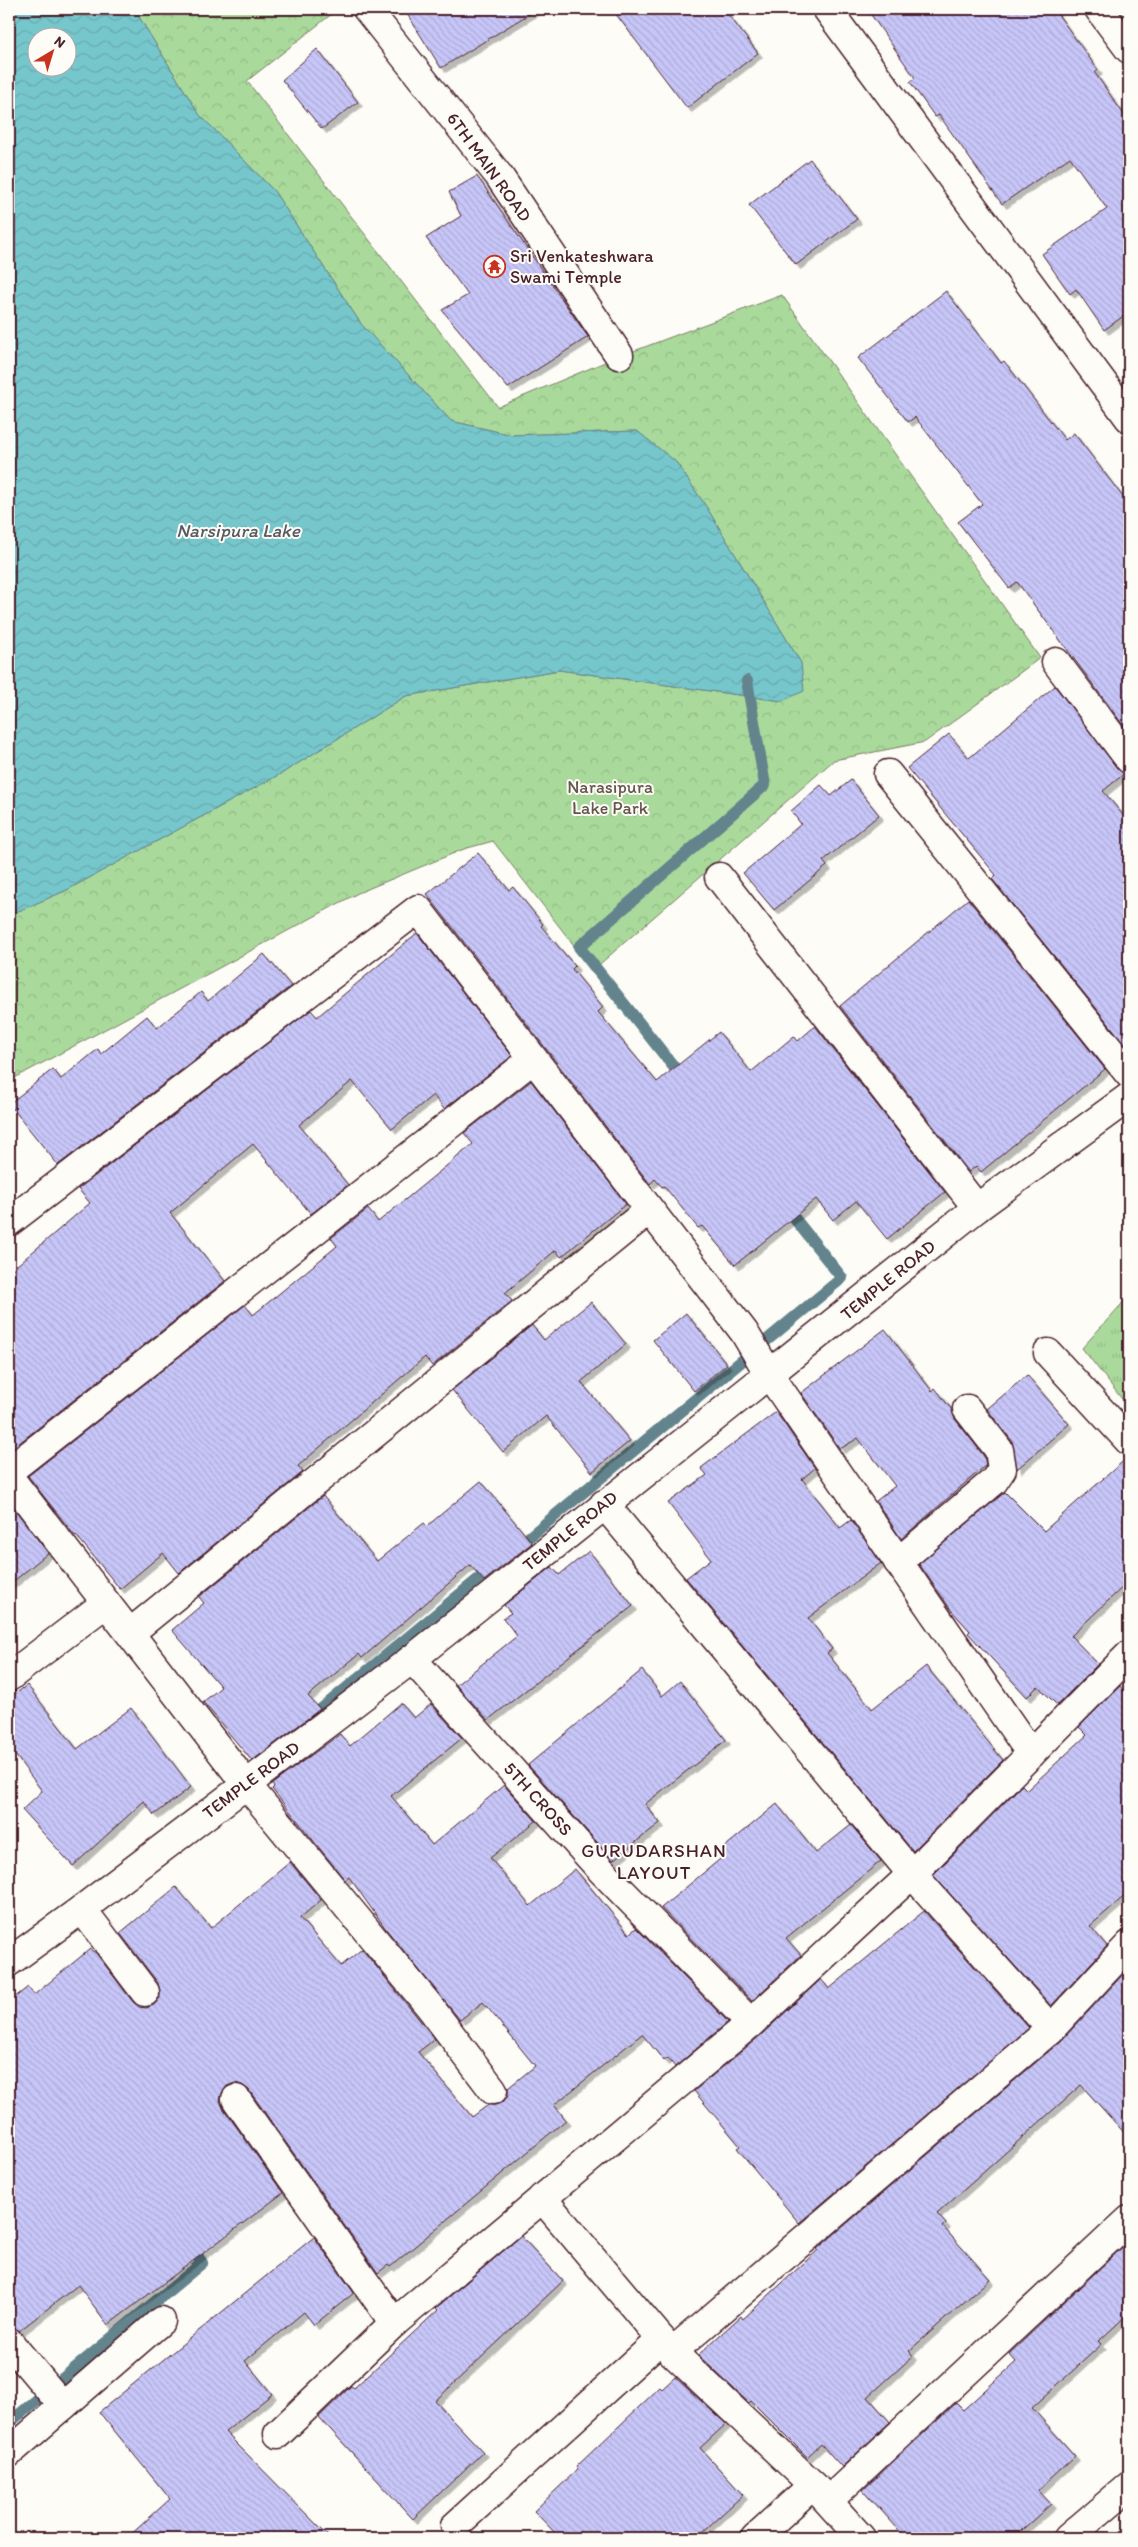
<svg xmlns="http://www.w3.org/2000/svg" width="1138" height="2547" font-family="Itim,sans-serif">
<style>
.grass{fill:url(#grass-tufts);stroke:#7a7c63}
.park{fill:url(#park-crowns);stroke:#7a7c63}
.water{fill:url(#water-waves);stroke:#64848c;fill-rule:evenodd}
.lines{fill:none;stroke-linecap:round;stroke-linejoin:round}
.stream{stroke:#64848c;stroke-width:12}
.building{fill:url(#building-back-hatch);stroke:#4a1f2b;filter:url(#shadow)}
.minor-casing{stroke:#4a1f2b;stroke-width:31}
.minor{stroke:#fdfcf7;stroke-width:28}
.labels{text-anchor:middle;stroke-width:4;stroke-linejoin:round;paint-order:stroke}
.street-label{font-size:18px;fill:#4a1f2b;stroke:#fdfcf7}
.poi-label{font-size:18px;fill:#4a1f2b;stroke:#fdfcf7;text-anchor:start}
.park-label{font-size:18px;fill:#66574d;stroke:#fdfcf7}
.water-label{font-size:19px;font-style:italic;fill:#595a63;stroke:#fdfcf7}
.neighbourhood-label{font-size:19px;letter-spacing:1px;fill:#4a1f2b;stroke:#fdfcf7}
</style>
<defs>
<pattern id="grass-tufts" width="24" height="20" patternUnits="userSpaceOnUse" patternTransform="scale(1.25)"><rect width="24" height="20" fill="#a9da9b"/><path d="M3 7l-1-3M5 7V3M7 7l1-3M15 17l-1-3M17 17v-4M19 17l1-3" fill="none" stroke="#93bb86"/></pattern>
<pattern id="park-crowns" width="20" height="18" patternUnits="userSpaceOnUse" patternTransform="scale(1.25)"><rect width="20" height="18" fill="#a9da9b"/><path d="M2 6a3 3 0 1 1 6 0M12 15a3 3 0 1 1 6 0" fill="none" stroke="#93bb86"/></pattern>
<pattern id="water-waves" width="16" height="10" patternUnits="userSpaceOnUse" patternTransform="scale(1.25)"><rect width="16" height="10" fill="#76c7cc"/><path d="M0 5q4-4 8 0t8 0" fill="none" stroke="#68aaaf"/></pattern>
<pattern id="building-back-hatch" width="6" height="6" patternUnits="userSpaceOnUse" patternTransform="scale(1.25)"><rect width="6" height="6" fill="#c7c6f8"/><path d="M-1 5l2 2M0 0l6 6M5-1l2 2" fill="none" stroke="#acaad5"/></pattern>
<filter id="shadow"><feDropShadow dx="4.5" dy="4.5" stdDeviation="0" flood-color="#0004"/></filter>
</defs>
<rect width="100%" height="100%" fill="#fdfcf7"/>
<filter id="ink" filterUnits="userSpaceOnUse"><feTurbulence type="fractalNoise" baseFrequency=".02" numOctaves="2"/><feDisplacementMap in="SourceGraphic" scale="10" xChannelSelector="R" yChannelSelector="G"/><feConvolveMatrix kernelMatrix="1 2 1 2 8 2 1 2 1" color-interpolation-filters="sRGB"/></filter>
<g filter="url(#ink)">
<polygon class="grass" points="1129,1296 1129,1408 1082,1348"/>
<polygon class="park" points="134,9 338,9 247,81 498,407 605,362 782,295 1040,658 925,742 834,760 593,970 493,841 464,849 358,893 9,1081 9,915 65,891 284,772 406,696 559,670 782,701 801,663 707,508 676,462 637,431 512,435 451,421 361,324 274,191 199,114"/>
<path class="water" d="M 9,9 L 134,9 L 199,114 L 274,191 L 361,324 L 451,421 L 512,435 L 637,431 L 676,462 L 707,508 L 801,663 L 804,691 L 782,701 L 559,670 L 406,696 L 284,772 L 65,891 L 9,915 ZM 38,38 L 68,38 L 68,68 L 38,68 Z"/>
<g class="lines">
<g class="stream">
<polyline points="685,1081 579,947 765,785 747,681"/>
<polyline points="516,1548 842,1278 783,1204"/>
<polyline points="285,1739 493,1567"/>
<polyline points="9,2423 202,2263 190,2244"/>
</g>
</g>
<g class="building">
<polygon points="404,9 537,9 441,68"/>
<polygon points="612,9 724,9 758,53 687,108"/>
<polygon points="867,9 1054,9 1098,70 1095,73 1129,122 1129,312 1104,330 1076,289 1070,294 1042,254 1107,209 1070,157 1002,204 939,115 935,117 910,82 915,78"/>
<polygon points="317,49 358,102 322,129 282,80"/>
<polygon points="810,159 857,219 796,265 749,205"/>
<polygon points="477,176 588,337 508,388 442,310 468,295 426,238 461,216 449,192"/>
<polygon points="946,291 1001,363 1004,361 1065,440 1074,433 1129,505 1129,733 1017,582 1009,588 958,522 982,504 915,417 908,422 858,358"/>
<polygon points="1055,686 1117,768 1124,774 1103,791 1129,822 1129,1049 992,879 996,875 907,768 949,734 969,758"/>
<polygon points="851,780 879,815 823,861 827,866 774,910 743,873 801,824 791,811 821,785 831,796"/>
<polygon points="478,853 509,890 513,887 543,924 541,926 575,966 572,969 603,1007 598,1012 657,1082 719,1032 751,1072 794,1036 798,1041 815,1026 945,1192 887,1239 856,1201 833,1220 816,1199 735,1265 702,1226 698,1228 664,1186 662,1187 655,1179 650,1184 427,894"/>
<polygon points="968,899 1105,1069 981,1172 976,1166 969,1172 840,1006"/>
<polygon points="417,933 512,1056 444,1109 433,1095 392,1129 352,1081 299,1125 348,1185 311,1214 253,1144 170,1213 225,1281 9,1451 9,1272 90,1203 78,1189 311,1010 317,1017"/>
<polygon points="264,954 291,986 58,1165 9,1104 53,1069 61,1079 98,1049 101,1054 147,1016 157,1028 201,992 208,1001"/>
<polygon points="531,1081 626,1204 561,1257 556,1250 505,1293 512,1301 432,1366 425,1357 298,1466 303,1472 179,1573 163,1553 120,1589 76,1535 75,1536 28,1476 245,1305 253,1315 337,1246 331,1238 368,1209 378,1222 473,1144 464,1133"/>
<polygon points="591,1302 626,1344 581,1382 630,1441 592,1472 546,1416 503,1452 452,1390 532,1325 544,1340"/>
<polygon points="686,1313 727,1364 694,1391 653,1340"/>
<polygon points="885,1329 932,1391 935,1388 952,1410 955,1419 984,1456 986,1465 901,1539 876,1501 895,1486 858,1438 840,1449 801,1393"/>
<polygon points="1027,1375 1069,1424 1017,1469 1012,1441 987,1409"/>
<polygon points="776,1412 815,1468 802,1479 840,1528 851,1520 881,1563 808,1618 832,1649 827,1653 872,1709 926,1666 1003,1760 913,1851 686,1578 711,1559 668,1503 707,1475 701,1468"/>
<polygon points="1129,1456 1129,1581 1071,1636 1098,1664 1057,1705 1038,1686 1027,1697 968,1633 970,1631 952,1611 919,1564 1005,1492 1044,1531"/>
<polygon points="481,1481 532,1543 484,1581 470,1565 362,1658 359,1654 308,1696 320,1709 252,1761 203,1702 221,1687 172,1630 204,1603 199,1597 323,1496 377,1561 424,1523 427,1526"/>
<polygon points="9,1502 48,1553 9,1585"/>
<polygon points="589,1551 633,1606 488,1720 456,1685 517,1636 503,1618 511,1613 504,1605 552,1567 559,1575"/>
<polygon points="642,1670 662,1696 680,1681 726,1740 645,1804 660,1823 613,1860 528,1765"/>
<polygon points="27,1685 77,1749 131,1708 191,1787 154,1815 144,1801 73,1866 22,1810 42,1791 9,1747 9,1699"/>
<polygon points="1120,1686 1129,1696 1129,1892 1090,1926 1107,1946 1051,2006 933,1875 1022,1785 1027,1790 1087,1735 1079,1727"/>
<polygon points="401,1703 414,1718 431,1704 462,1738 391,1796 432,1845 504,1785 536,1821 490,1858 530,1906 575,1869 629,1934 636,1928 728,2022 675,2067 668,2058 664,2061 642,2034 554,2105 566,2120 390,2267 388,2265 378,2273 249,2090 242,2085 235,2083 227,2086 222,2093 220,2100 223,2108 283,2193 108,2325 78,2285 19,2331 9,2327 9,2002 28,1987 34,1995 90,1949 96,1953 133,2002 139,2007 146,2008 154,2005 160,1998 160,1991 158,1983 120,1933 176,1887 211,1928 290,1862 321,1900 300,1918 341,1966 362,1949 435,2039 418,2052 472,2117 488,2105 495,2105 503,2102 508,2096 508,2088 535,2066 483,2002 460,2020 386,1929 349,1877 345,1880 272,1789 274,1787 272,1784 340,1734 350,1746"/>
<polygon points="777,1804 816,1853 851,1825 881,1861 786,1938 801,1955 752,2001 661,1908 725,1855 721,1850"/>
<polygon points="924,1911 1029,2028 799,2223 737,2148 740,2146 694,2091 761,2035 821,1979 829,1989"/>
<polygon points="1128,1969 1129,2138 1081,2085 937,2214 946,2224 943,2227 990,2279 909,2351 913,2356 868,2397 890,2422 842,2467 821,2444 807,2457 751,2401 749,2403 698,2355 741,2316 743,2319 818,2250 817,2249 1061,2041"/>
<polygon points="521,2236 563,2281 435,2401 483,2452 413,2519 319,2417 351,2386 354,2388 438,2310 436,2308"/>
<polygon points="314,2237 354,2293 314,2325 304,2312 245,2361 272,2394 225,2432 330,2538 127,2538 170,2499 99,2412"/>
<polygon points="1129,2241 1129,2313 1099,2341 1102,2344 1032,2408 1075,2456 1038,2490 1051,2504 1013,2538 906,2538 863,2490 956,2403 963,2410 1016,2362 1009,2354"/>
<polygon points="675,2377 726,2424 700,2448 743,2495 696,2538 560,2538 534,2511 578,2469 576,2467 660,2387 662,2389"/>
</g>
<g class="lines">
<defs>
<g id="minor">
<polyline points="367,9 499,176 619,355"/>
<polyline points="827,9 1129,418"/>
<polyline points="1099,9 1129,49"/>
<polyline points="1056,662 1129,759"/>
<polyline points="888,774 1129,1074"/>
<polyline points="719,877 977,1208"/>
<polyline points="9,1222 418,909 744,1332 769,1374 1031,1754"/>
<polyline points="1048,1353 1129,1441"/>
<polyline points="9,1471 533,1059"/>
<polyline points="9,1477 246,1784 430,2007 493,2090"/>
<polyline points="604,1504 912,1874 1051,2029"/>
<polyline points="898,1562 994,1481 1002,1469 999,1450 967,1409"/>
<polyline points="130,1633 649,1210"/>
<polyline points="412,1659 602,1871 751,2023"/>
<polyline points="9,1677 106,1603"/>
<polyline points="82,1909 145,1992"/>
<polyline points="9,1962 82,1909 412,1659 977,1208 1129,1097"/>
<polyline points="236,2099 394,2323"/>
<polyline points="542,2198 672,2352 813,2485 861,2538"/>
<polyline points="9,2342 63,2406"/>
<polyline points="672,2352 1051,2029 1129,1945"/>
<polyline points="278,2434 394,2323 751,2023 912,1874 1129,1655"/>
<polyline points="9,2453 161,2321"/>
<polyline points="829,2500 1129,2220"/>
<polyline points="455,2526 661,2339"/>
<polyline points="755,2538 813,2485"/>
<polyline points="1068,2538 1129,2486"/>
</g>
</defs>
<use href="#minor" class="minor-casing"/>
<use href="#minor" class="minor"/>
</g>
</g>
<defs>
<symbol id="temple-ring" viewBox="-11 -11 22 22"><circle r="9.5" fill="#fdfcf7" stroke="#c8321e" stroke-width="1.5"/><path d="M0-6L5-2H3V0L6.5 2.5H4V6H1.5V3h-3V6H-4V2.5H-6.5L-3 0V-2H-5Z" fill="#c8321e"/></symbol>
</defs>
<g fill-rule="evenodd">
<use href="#temple-ring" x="482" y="254" width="25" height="25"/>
</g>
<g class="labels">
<g class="street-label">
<text transform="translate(489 167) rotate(54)" y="6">6TH MAIN ROAD</text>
<text transform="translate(888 1280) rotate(-39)" y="6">TEMPLE ROAD</text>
<text transform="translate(570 1531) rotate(-39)" y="6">TEMPLE ROAD</text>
<text transform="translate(251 1780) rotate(-37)" y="6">TEMPLE ROAD</text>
<text transform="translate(538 1799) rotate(48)" y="6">5TH CROSS</text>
</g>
<g class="poi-label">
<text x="510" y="262">Sri Venkateshwara<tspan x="510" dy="21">Swami Temple</tspan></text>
</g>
<g class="park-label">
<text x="610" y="793">Narasipura<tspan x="610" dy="21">Lake Park</tspan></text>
</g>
<g class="water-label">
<text x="238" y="537">Narsipura Lake</text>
</g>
<g class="neighbourhood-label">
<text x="654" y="1857">GURUDARSHAN<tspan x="654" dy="22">LAYOUT</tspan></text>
</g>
</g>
<rect width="1138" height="2547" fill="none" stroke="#fdfcf7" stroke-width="30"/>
<rect x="15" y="15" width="1108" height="2517" fill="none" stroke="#4a1f2b" stroke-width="2" filter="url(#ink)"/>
<g transform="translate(52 52) rotate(38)"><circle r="24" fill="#fdfcf7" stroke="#b5a4a5"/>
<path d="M0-4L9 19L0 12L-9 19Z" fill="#c8321e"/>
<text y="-8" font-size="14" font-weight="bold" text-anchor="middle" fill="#4a1f2b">N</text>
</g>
</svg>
